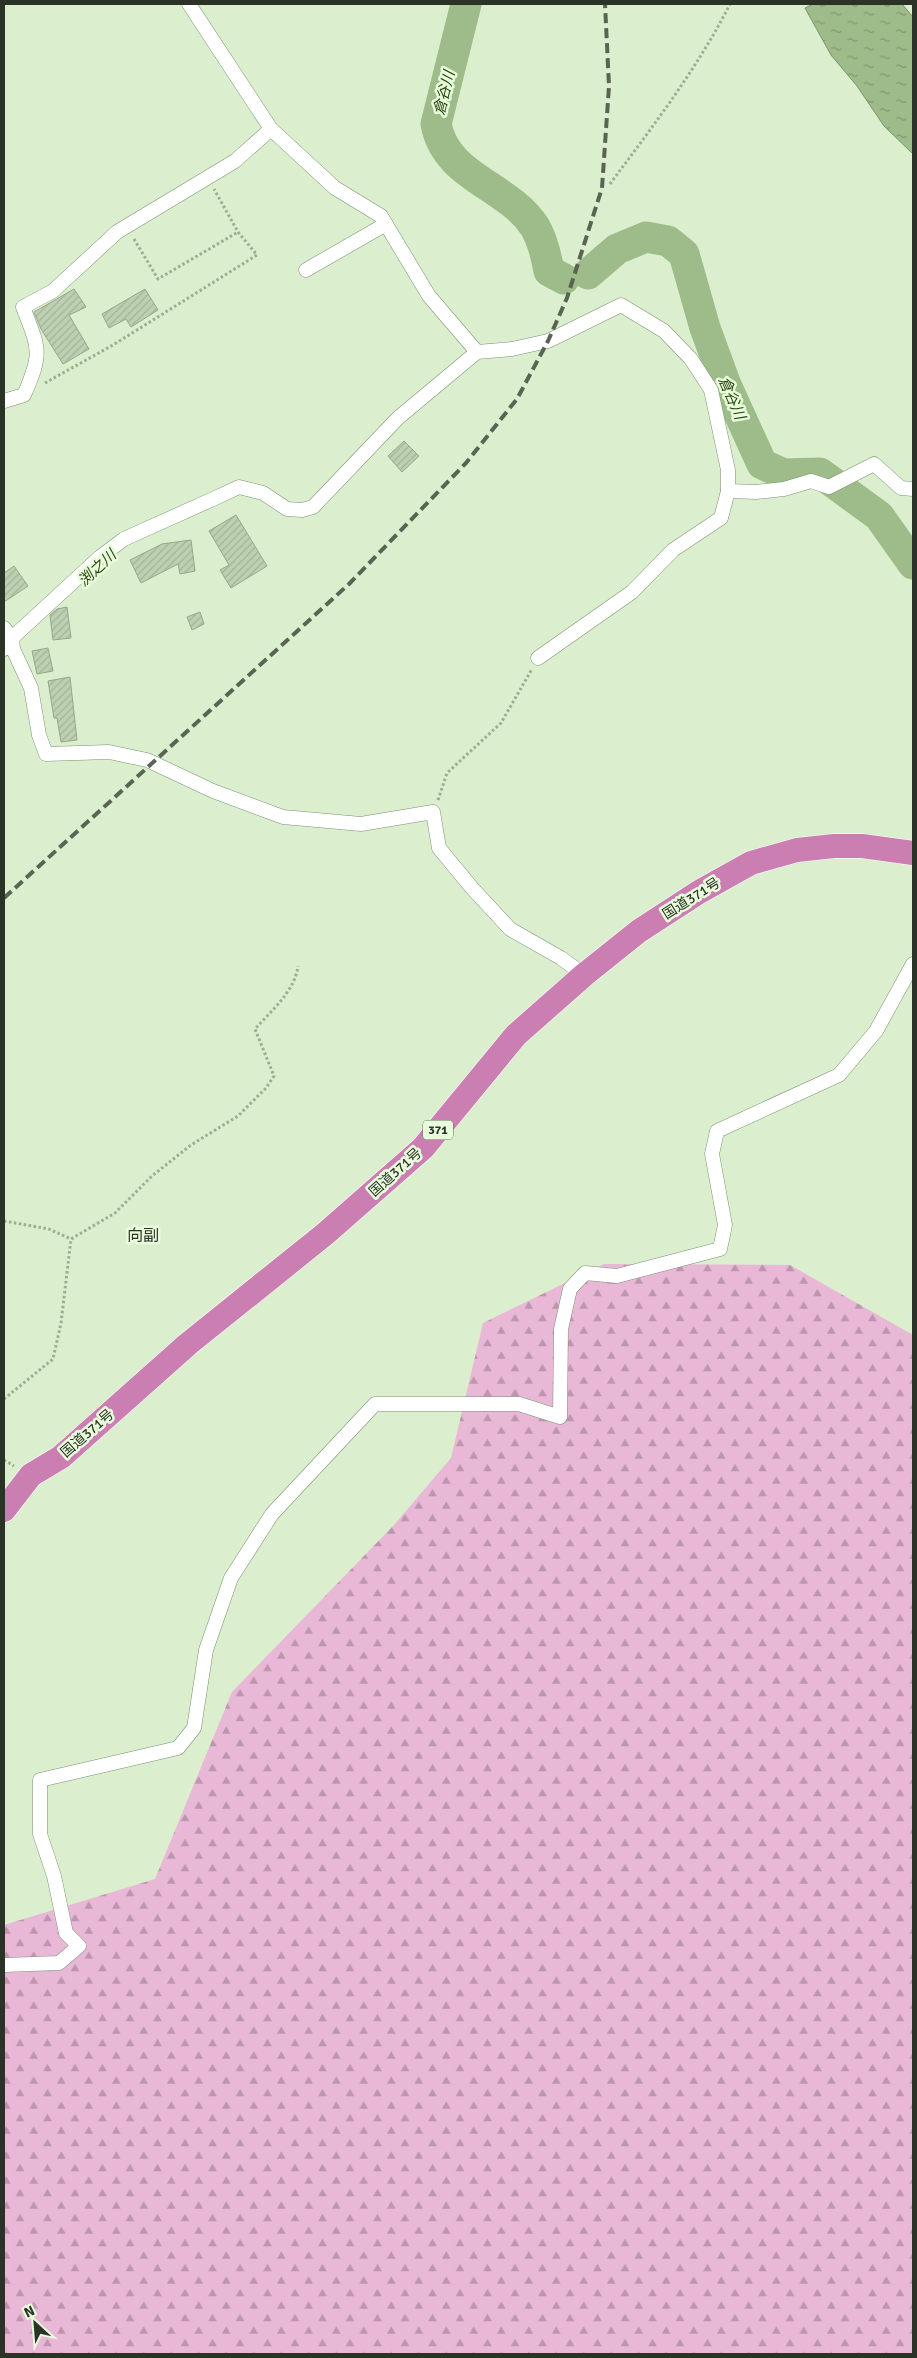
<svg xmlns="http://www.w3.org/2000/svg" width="917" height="2358" font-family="Signika,'Noto Sans JP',sans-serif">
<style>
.forest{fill:url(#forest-firs)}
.water{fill:url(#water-ripples);stroke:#7b936c}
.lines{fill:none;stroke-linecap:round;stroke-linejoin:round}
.river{stroke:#9dbc89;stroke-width:31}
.building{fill:url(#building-hatch);stroke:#96a88a}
.street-casing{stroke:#7e9073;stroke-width:15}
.highway-casing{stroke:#fff;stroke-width:25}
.path{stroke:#9dac93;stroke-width:3;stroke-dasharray:2.5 2.5;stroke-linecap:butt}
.street{stroke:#fff;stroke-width:14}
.highway{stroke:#cb7eb1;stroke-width:24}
.rail{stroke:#596453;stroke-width:4;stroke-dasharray:10 5;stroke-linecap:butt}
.labels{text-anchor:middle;stroke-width:5;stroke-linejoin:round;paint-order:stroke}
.shield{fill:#e8fcdc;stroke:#646f5d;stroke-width:1}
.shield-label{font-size:12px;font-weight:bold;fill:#2b3327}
.street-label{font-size:14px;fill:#2b3327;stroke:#e8fcdc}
.water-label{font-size:15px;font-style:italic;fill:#28450f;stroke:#e8fcdc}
.quarter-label{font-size:16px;fill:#2b3327;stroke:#e8fcdc}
</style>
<defs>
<pattern id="forest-firs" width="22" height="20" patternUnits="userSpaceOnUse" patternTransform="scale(1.25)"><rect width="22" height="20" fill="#e9b8d7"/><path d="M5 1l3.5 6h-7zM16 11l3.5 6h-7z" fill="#bd96ae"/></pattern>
<pattern id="water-ripples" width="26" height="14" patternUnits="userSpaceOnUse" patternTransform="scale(1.25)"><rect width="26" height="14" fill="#9dbc89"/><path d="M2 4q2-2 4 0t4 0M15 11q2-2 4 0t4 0" fill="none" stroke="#809970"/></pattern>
<pattern id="building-hatch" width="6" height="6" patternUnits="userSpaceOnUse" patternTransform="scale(1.25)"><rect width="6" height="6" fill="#bdd0b1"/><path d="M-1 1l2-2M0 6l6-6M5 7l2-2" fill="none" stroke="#a3b398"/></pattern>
</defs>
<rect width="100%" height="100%" fill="#dbeece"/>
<polygon class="forest" points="604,1264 790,1265 913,1335 913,2354 4,2354 4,1925 155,1879 232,1692 394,1525 451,1458 483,1323"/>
<polygon class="water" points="813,4 902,4 913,17 913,154 884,126 857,86 831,55 805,8"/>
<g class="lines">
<g class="river">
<path d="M 466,4 L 436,124 C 446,178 508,185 535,227 C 543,241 546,256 549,271 L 564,279"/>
<polyline points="588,274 617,249 646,237 668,241 684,254 705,328 726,385 762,464 784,474 820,473 879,516 913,564"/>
</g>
</g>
<g class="building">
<polygon points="74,289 86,307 69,315 89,349 63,364 41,329 34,312"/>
<polygon points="145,289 158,310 131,327 126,319 109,328 102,314"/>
<polygon points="404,441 419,456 402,472 388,456"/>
<polygon points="236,515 267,566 231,588 220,570 229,565 209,531"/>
<polygon points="191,540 195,571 180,574 178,564 141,583 130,560 162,544"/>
<polygon points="14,566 28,586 4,602 4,573"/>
<polygon points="67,607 71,638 53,640 50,615 57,609"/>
<polygon points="200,612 204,624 192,630 187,617"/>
<polygon points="48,648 53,671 37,674 32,651"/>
<polygon points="70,677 77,740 61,742 57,718 54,718 48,681"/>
</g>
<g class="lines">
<defs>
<g id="street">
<polyline points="189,4 271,129 335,188 381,216 429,296 477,352"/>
<polyline points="306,270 386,224"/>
<path d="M 4,401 L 24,395 C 43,352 39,349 23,307 L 53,291 L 117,232 L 235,161 L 271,129"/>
<polyline points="728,491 756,492 784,489 811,481 829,487 874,464 901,488 913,489"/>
<polyline points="4,628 12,638 13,649 31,688 39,735 46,754 109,752 147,760 213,791 283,817 361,824 433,812 439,848 472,888 510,929 561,958 584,975"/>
<polyline points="4,649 12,638 100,557 124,539 213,499 239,487 263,493 287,509 302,510 313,507 398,418 477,352 512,349 548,341 621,305 664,331 691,359 711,390 728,470 728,491 721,518 673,550 632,592 538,658"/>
<polyline points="4,1965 59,1963 79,1946 66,1933 54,1876 40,1834 40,1780 178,1748 194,1728 206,1650 231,1578 272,1514 375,1404 519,1404 560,1417 561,1329 570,1289 585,1273 617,1276 720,1249 725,1225 712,1154 717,1131 839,1075 876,1031 913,964"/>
</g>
<polyline id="highway" points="4,1510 31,1475 61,1457 188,1344 325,1234 423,1148 516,1035 584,975 639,931 699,892 751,863 797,850 834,846 862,846 913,853"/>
</defs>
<use href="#street" class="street-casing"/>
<use href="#highway" class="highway-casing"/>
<g class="path">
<path d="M 610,184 C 653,126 697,69 730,4"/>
<polyline points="134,239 158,279 238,232"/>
<polyline points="45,383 113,345 257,255 238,232 214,189"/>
<polyline points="438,800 447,773 501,723 532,669"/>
<polyline points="4,1221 49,1229 71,1239"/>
<path d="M 4,1399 L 53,1359 L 61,1323 L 71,1239 L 115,1213 L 152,1176 L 191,1145 L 238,1116 L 266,1088 L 274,1076 L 255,1029 C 271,1011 295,991 298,966"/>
<polyline points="4,1460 14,1466"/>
</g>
<use href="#street" class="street"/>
<use href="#highway" class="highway"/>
<polyline class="rail" points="4,898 349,584 466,463 517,399 548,341 567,298 602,188 609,86 605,4"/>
</g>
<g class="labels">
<rect class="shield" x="423" y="1120.5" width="30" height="19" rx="4"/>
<g class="shield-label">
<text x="438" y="1134">371</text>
</g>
<g class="street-label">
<text transform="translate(691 898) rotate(-32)" y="5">国道371号</text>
<text transform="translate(395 1172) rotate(-42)" y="5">国道371号</text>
<text transform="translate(87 1433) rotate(-41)" y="5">国道371号</text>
</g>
<g class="water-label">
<text transform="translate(444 93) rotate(-76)" y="5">倉谷川</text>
<text transform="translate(732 398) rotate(67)" y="5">倉谷川</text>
<text transform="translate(97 568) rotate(-43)" y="5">渕之川</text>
</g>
<g class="quarter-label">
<text x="143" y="1241">向副</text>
</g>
</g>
<rect width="917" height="2358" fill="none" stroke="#2b3327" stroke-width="10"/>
<g transform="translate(35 2323) rotate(334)" stroke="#e8fcdc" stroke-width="4" paint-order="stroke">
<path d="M0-4L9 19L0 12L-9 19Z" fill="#2b3327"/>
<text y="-8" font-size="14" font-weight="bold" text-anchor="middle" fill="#2b3327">N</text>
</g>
</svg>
